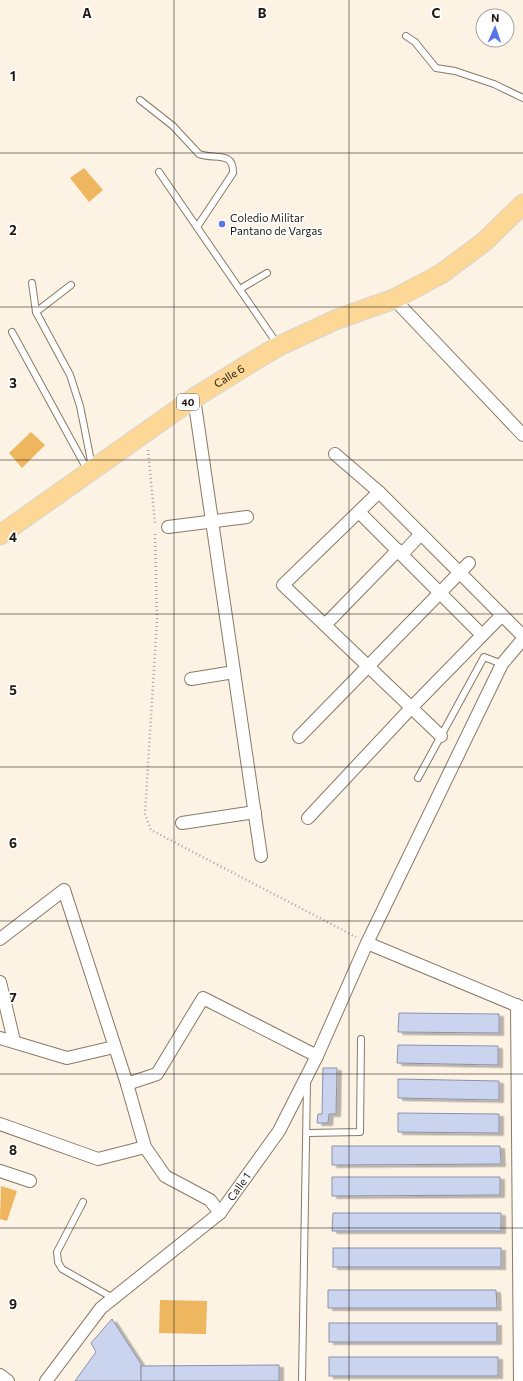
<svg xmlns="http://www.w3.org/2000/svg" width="523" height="1381" font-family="Commissioner,sans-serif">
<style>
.water{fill:#eeb65e}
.building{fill:#cbd4ee;stroke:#8a92aa;filter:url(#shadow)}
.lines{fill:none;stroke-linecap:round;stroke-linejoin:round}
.service-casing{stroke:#897a65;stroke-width:8}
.minor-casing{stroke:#897a65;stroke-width:14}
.primary-casing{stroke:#d7d6d5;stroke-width:21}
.path{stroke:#aba397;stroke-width:2.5;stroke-dasharray:1 3;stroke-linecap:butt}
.service{stroke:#fff;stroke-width:6}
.minor{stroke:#fff;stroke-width:12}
.primary{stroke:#fdd796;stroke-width:19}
.grid{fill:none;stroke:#211b13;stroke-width:1;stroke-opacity:0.55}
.poi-dot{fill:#5973e9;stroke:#fff;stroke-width:1.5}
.labels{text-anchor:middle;stroke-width:3.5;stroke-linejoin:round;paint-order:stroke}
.shield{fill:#fff;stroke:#645f5a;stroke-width:1}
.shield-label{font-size:10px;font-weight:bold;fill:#211b13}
.poi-label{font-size:11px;fill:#211b13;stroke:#fff;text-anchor:start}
.street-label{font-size:11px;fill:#211b13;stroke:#fff}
.grid-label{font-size:13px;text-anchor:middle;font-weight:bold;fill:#211b13;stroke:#fff;stroke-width:3.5;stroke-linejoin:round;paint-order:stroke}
</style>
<defs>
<filter id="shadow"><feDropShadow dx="4.5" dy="2.5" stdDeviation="0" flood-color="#0004"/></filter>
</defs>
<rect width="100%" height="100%" fill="#fdf3e5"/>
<g class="water">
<polygon points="84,168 103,190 89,202 70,178"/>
<polygon points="31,432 45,445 22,468 9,453"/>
<polygon points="1,1186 17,1191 7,1221 0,1219"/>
<polygon points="160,1300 207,1301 206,1334 159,1333"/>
</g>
<g class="building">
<polygon points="399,1013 499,1014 499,1033 398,1032"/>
<polygon points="398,1045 498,1046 498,1065 397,1063"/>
<polygon points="323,1068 337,1068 336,1114 329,1114 328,1123 317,1123 318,1114 322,1114"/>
<polygon points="398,1079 499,1081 499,1100 398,1098"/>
<polygon points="398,1113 499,1114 499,1133 398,1132"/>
<polygon points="332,1146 500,1146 501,1164 332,1165"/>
<polygon points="332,1177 500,1177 500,1195 332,1196"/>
<polygon points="333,1213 501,1213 501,1231 332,1231"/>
<rect x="333" y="1248" width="168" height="19"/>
<polygon points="328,1290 496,1290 497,1308 328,1308"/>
<polygon points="112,1319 141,1364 141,1381 75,1381 96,1352 91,1343"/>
<rect x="329" y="1323" width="168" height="19"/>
<rect x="329" y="1357" width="169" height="19"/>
<polygon points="279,1365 279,1381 141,1381 141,1366"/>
</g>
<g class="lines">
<defs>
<g id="service">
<polyline points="406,36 415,42 436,68 455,71 494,84 523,98"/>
<path d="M 140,100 L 173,126 L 199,154 C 213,160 234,150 233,173 L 197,227"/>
<polyline points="159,172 278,345"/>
<polyline points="32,283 36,312 70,375 80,406 92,466"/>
<polyline points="240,289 267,273"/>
<polyline points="36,312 71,285"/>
<polyline points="12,332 88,471"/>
<polyline points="418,778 484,657 502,664"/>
<polyline points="308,1133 360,1132 361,1039"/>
<polyline points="83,1202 57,1252 58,1262 62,1269 113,1298"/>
<polyline points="302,1381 307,1082"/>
</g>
<g id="minor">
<polyline points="394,299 523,435"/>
<polyline points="194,398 261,856"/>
<polyline points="335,454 379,492 523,636"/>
<polyline points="379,492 283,585 441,736"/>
<polyline points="359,512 482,635"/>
<polyline points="168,527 247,517"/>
<polyline points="402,554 421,534"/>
<polyline points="325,625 398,550"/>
<polyline points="191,679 234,672"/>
<polyline points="299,737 469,563"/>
<polyline points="308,818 411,708 502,615"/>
<polyline points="182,823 255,812"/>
<polyline points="0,939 64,890 127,1084 145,1147 165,1176 210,1200 220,1213"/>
<polyline points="367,943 523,1008"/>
<polyline points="0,982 14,1041"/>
<polyline points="517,1005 520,1381"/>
<polyline points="0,1038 67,1058 114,1047"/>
<polyline points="127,1084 157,1074 203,998 317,1056"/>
<polyline points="0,1124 98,1159 145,1147"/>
<polyline points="0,1171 30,1181"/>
<polyline points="0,1375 8,1381"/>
<path id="s1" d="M 46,1381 L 101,1308 L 220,1213 L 279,1131 L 317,1056 L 367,943 L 502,664 L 523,639"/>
</g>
<g id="primary">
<path id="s2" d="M 0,535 L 194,398 L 252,362 L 279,346 L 335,320 L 394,299 L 441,274 L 484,242 L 523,204"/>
</g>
</defs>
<use href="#service" class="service-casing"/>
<use href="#minor" class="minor-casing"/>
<use href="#primary" class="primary-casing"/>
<g class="path">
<polyline points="148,450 155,523"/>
<polyline points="155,534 157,621 145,814 151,830 356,937"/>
</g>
<use href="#service" class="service"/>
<use href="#minor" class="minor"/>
<use href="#primary" class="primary"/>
</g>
<path class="grid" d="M 174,0 L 174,1381M 349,0 L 349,1381M 0,153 L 523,153M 0,307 L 523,307M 0,460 L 523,460M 0,614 L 523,614M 0,767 L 523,767M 0,921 L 523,921M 0,1074 L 523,1074M 0,1228 L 523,1228"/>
<circle class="poi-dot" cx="222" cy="224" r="4"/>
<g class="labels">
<rect class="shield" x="177" y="394" width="22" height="16" rx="3"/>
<g class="shield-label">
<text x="188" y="406">40</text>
</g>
<g class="poi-label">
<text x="230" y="222">Coledio Militar<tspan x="230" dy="13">Pantano de Vargas</tspan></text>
</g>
<g class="street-label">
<text dy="4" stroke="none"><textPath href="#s2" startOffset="279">Calle 6</textPath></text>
<text dy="4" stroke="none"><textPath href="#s1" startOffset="276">Calle 1</textPath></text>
</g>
</g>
<g class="grid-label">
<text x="87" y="18">A</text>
<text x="262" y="18">B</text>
<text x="436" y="18">C</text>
<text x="13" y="81">1</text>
<text x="13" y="235">2</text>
<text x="13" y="388">3</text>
<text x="13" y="542">4</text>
<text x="13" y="695">5</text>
<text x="13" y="848">6</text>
<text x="13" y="1002">7</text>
<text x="13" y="1155">8</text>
<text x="13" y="1309">9</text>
</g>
<g transform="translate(495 28) rotate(2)"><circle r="19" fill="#ffffff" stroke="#a6a4a1"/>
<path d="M0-3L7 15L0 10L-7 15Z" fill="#5973e9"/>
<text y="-6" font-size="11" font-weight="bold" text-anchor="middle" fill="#211b13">N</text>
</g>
</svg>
